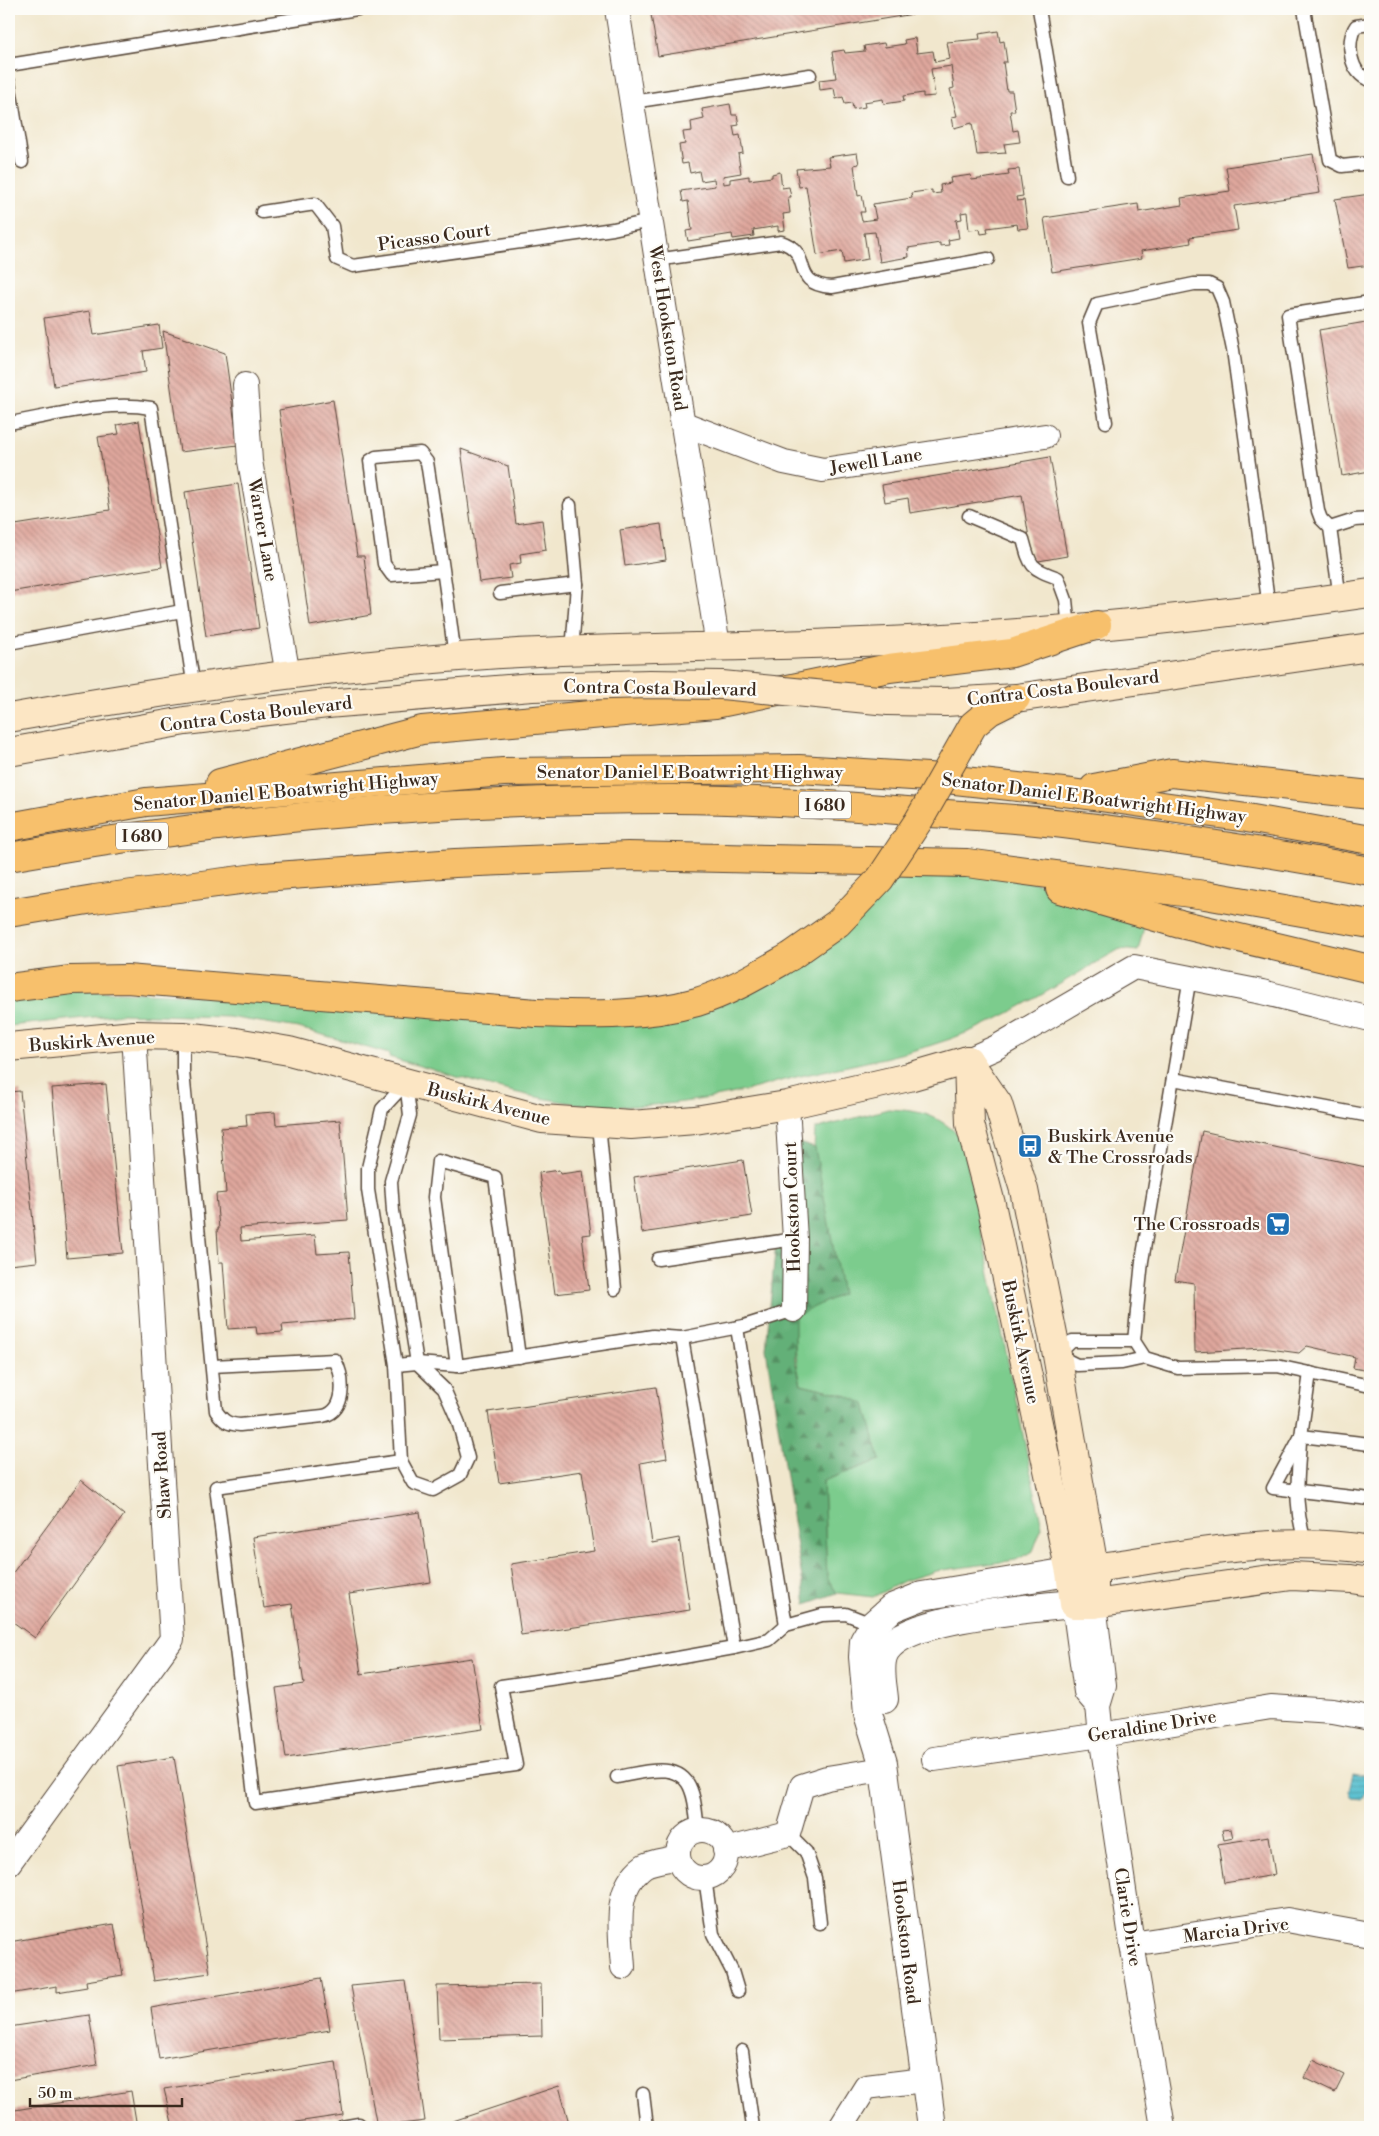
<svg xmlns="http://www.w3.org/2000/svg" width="1379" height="2136" font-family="'Libre Bodoni',serif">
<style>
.green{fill:#7bcc8d;stroke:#5b7b56}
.forest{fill:url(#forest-firs);stroke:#506d4b}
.water{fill:url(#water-rules);stroke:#477476}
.building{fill:url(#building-back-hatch)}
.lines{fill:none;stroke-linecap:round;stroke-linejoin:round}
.service-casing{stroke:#564638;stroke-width:15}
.minor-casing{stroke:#564638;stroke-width:26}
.tertiary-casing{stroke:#564638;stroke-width:30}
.secondary-casing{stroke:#564638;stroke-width:30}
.motorway-casing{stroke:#564638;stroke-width:30}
.service{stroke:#fff;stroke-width:12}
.minor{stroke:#fff;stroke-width:24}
.tertiary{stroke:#fff;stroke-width:28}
.secondary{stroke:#fce6c4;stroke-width:28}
.motorway{stroke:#f7c06c;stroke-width:28}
.secondary-bridge-casing{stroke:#564638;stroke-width:30;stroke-linecap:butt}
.motorway-bridge-casing{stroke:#564638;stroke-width:30;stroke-linecap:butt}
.secondary-bridge{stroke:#fce6c4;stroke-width:28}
.motorway-bridge{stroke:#f7c06c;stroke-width:28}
.labels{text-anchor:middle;stroke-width:4.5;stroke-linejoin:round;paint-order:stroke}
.shield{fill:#fdfcf7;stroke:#75695f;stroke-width:1}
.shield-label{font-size:16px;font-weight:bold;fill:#3b2a1e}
.street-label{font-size:18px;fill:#3b2a1e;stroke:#fdfcf7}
.poi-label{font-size:18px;fill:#3b2a1e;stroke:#fdfcf7;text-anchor:start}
</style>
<defs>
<pattern id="forest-firs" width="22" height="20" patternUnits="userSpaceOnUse" patternTransform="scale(1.25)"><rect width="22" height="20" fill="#64b078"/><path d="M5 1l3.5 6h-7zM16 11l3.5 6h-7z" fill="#548f62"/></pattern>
<pattern id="water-rules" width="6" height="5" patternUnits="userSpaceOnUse" patternTransform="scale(1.25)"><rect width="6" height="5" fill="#53becf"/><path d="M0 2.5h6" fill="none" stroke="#469ba7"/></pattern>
<pattern id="building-back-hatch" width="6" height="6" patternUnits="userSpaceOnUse" patternTransform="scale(1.25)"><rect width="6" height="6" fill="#dfa79d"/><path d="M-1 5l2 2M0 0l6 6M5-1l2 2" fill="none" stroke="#b6887f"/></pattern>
</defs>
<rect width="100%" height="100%" fill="#fdfcf7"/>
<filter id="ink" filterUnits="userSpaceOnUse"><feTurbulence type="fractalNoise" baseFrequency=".02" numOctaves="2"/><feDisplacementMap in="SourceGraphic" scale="10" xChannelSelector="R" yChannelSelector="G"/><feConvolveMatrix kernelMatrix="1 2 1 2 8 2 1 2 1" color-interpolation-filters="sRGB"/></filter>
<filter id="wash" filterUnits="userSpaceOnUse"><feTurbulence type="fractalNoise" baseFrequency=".0096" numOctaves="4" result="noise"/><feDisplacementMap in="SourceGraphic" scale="20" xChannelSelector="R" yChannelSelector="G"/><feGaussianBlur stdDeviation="1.12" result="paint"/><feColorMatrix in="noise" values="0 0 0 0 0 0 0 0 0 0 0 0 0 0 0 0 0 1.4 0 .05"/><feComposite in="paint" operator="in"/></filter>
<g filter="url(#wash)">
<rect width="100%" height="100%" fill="#f1e7cd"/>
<g class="green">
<path d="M 890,861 L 967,863 L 1147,915 L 1138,951 L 1120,949 C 1071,976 1023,1009 971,1031 C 916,1054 854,1064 796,1077 C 778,1081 762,1087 744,1091 C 692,1103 633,1110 579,1104 C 514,1096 452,1075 389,1057 L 389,1054 L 299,1028 L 228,1017 L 122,1014 L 9,1026 L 9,988 L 650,1012 L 791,956 Z"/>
<path d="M 888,1109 C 923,1111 936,1114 962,1138 L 1042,1527 L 1033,1551 L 1016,1560 L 936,1571 L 904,1581 L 873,1597 L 837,1593 L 827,1578 L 823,1481 L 880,1460 L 843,1394 L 801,1384 C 781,1303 813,1212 815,1129 Z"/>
</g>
<polygon class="forest" points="789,1140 815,1148 842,1294 795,1316 795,1360 801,1384 843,1394 865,1404 880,1460 823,1481 827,1578 837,1593 806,1604 766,1349 776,1241 795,1239"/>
<polygon class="water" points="1353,1773 1369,1776 1370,1789 1367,1788 1363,1799 1352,1798 1349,1791"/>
<g id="blocks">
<g class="building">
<polygon points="650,9 938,9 938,10 658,56"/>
<polygon points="998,31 1000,42 1004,41 1007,62 1003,62 1007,91 1012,91 1015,111 1010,111 1013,131 1018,130 1020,142 1004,144 1006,153 977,155 972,123 954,128 952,117 957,116 950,89 954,88 951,66 931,69 935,96 923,97 923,93 903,96 904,101 884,104 883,99 864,102 865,107 853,109 852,103 845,104 843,97 836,99 834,88 820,90 819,80 836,78 832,52 844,50 845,53 865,51 864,46 884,43 885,47 905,44 904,40 915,38 917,53 933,51 935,62 950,59 947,42 980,39 979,34"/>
<polygon points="730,104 732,115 737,115 739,125 733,126 735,136 740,135 743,153 738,154 741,173 723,176 724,184 730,183 730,179 749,176 749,180 772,177 772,174 780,172 782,188 789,187 791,197 788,197 790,213 783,214 785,230 778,231 778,226 753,230 754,236 733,239 732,234 688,241 686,231 692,230 688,201 683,202 681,191 715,186 714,179 701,181 699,171 690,173 688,163 682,164 679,145 685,144 683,132 692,131 691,122 704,119 702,109"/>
<polygon points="857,153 859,164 854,165 858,196 862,195 865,212 860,212 862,221 876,219 873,204 912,198 911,193 932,190 932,194 941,193 940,185 951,183 950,178 971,175 972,180 1009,175 1008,170 1019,169 1023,196 1016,197 1017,201 1024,200 1028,228 1018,229 1017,224 987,228 988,233 981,234 980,229 969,230 967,212 961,213 962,219 956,220 959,238 948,240 949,245 940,246 940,243 908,248 909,257 880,262 875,232 864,233 868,259 844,263 842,251 817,255 806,186 799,187 796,169 830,166 828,157"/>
<polygon points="1313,154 1320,193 1234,206 1238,230 1190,237 1191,243 1141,251 1142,258 1052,272 1044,218 1138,204 1139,212 1182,205 1181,198 1230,191 1226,167"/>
<polygon points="1370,194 1370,265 1348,268 1335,199"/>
<polygon points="90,311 94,335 159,325 162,348 143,351 146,372 54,386 44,318"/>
<polygon points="1366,322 1370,349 1370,471 1342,476 1319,330"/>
<polygon points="163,331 225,353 238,445 180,452"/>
<polygon points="333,400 357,556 364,556 371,615 310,626 279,410"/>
<polygon points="139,421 162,567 9,592 9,494 15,525 110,510 98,437 119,434 117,425"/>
<polygon points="461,449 508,466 516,524 542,520 546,550 520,554 521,563 509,565 511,578 479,582"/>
<polygon points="1050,457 1067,556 1033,562 1022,495 910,513 908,498 885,502 882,485"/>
<polygon points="238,484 259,628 206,636 185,492"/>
<polygon points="661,524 666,560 625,566 620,530"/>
<polygon points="106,1084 123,1253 67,1258 52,1088"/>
<polygon points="20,1091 37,1262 9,1265 9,1092"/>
<polygon points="275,1112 276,1125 340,1120 348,1220 240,1228 241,1241 315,1235 317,1254 349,1252 354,1319 282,1325 283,1332 257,1334 256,1327 228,1329 223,1262 219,1262 217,1229 219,1229 216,1194 226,1193 221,1128 247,1126 246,1114"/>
<polygon points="1202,1131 1370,1168 1370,1371 1353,1368 1355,1357 1307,1346 1299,1353 1262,1348 1195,1352 1194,1283 1175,1280"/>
<polygon points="743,1160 752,1216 642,1233 634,1177"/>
<polygon points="559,1170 560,1174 583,1171 591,1234 582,1235 589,1290 555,1294 539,1173"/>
<polygon points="656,1387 667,1458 640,1463 652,1543 679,1538 690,1610 521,1635 511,1564 594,1551 582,1471 499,1483 488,1412"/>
<polygon points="81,1480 124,1515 35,1638 9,1619 9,1578"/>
<polygon points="420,1512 431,1582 349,1594 361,1674 472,1658 483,1729 286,1758 276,1688 304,1684 292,1604 264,1608 253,1537"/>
<polygon points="174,1757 210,1973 154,1981 118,1766"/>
<polygon points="1231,1829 1233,1838 1224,1840 1222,1830"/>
<polygon points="1269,1836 1275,1875 1224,1883 1218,1844"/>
<polygon points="114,1924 123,1975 86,1981 87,1987 57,1992 57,1986 9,1994 9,1942"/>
<polygon points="321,1978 330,2030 159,2059 151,2008"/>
<polygon points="405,1981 425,2121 377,2127 351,1986"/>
<polygon points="541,1984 542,2036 439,2039 437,1986"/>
<polygon points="89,2015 97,2065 9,2080 9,2027"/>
<polygon points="1313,2060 1344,2075 1335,2093 1304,2078"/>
<polygon points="336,2062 343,2115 263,2127 173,2127 164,2089"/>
<polygon points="559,2086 570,2127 435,2127"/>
<polygon points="131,2091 137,2127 9,2127 9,2111"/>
</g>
</g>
</g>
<g filter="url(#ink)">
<use href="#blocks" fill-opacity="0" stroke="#564638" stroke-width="1"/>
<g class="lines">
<defs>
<g id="service">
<polyline points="1039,9 1067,176"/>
<polyline points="1304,9 1330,160 1342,166 1370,163"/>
<path d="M 1370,24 L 1356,26 C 1345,42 1350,75 1370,80"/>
<polyline points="9,65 357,9"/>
<polyline points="9,82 22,162"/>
<polyline points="632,102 810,75"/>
<polyline points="262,212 315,204 332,226 337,259 353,266 613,229 650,221"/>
<path d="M 656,260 L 781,242 C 815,253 788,284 832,287 L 988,259"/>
<polyline points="1106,422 1089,323 1097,304 1194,284 1209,284 1217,288 1223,302 1233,350 1269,607"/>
<path d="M 9,423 C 54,416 105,400 151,408 L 194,688"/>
<polyline points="570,505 577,584 572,652"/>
<path d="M 969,516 L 1023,539 C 1030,566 1030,568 1058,578 L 1066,600 L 1069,628"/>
<polyline points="1330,528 1355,520 1370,519"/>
<path d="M 443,571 L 392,575 L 384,564 L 370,461 L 376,457 L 420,453 L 427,462 C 437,527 447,592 455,658"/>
<polyline points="500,593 577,584"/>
<polyline points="1340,598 1330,528 1321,519 1318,511 1288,315 1370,302"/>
<polyline points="9,643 182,611"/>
<polyline points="1190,977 1142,1261 1134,1341 1145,1358 1178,1368 1277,1366 1370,1386"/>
<path d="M 183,1036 L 183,1072 L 216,1411 C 224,1422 228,1424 240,1425 L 323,1416 C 347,1411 344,1377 335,1360 L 212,1366"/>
<polyline points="1173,1079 1370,1116"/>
<polygon points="406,1083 410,1115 391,1181 393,1211 417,1363 444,1389 458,1421 468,1458 460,1475 433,1490 413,1483 401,1461 396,1365 368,1190 368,1168 382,1109"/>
<polyline points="599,1125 615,1289"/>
<polyline points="658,1259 795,1239"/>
<polyline points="737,1328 786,1625"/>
<polyline points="682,1338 744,1326 794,1310"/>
<polyline points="1134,1341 1072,1341 1057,1355 1077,1365 1122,1363 1145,1358"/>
<polyline points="396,1365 417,1363 457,1366 653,1336 682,1338 734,1648"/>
<polyline points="457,1366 434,1197 438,1161 495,1177 519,1357"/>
<polyline points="1310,1373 1301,1436 1370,1444"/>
<polyline points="1301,1436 1273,1488 1370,1499"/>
<path d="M 1300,1441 C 1298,1480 1293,1506 1306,1544"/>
<polyline points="401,1461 216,1487 255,1803 516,1765 501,1686 599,1672 734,1648 769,1640 786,1625 822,1615 846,1614 877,1626"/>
<path d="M 617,1777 C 641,1773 680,1759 691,1790 C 696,1802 696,1817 698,1830"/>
<polyline points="788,1834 806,1852 815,1878 820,1923"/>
<polyline points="705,1878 713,1934 732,1971 738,1991"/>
<polyline points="742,2051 753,2127"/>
<polyline points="643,2094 647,2127"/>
<polyline points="342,2127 359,2124 362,2127"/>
</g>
<g id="minor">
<polyline points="617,9 718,646"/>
<polyline points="245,385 250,461 288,675"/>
<polyline points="684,424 784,462 823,470 1045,436"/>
<polyline points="968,1060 995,1048 1134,967 1262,992 1370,1019"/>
<polyline points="787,1105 795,1239 794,1310"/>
<polyline points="1074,1604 1086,1692 1098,1706"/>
<polyline points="1094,1604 1104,1686 1098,1706 1101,1735 1132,1944 1163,2127"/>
<polyline points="934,1759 1101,1735 1271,1707 1333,1711 1370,1718"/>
<circle cx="702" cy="1854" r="24"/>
<polyline points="725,1850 788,1834 802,1786 827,1778 883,1769"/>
<polyline points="9,1863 172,1639 134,1035"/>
<polyline points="1132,1944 1287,1920 1370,1935"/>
<path d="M 623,1967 C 621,1933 612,1889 644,1866 C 652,1861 668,1860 678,1857"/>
<polyline points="841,2127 866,2087 924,2080"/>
</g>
<g id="tertiary">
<path d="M 884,1699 C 883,1685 877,1663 886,1650 C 908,1617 1033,1608 1074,1604"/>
<polyline points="932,2127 883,1763 868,1714 863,1657 864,1641 874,1624 892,1608 922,1596 1093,1568"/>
</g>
<g id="secondary">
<polyline points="945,702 1016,698 1370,647"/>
<path d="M 9,718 C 167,690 326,666 486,655 C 602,647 720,648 836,643 C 1015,637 1194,619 1370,593"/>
<polyline points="9,752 185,721 327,704"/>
<polyline points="9,1047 134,1035 183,1036 236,1042 289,1051 542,1119 631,1125 695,1120 787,1105 909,1077 968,1060"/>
<polyline points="968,1060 970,1124 991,1204 1070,1572 1074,1604 1094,1604 1292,1576 1351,1579 1370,1582"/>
<polyline points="968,1060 998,1104 1024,1190 1057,1355 1094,1568 1094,1604"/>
<path d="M 1094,1568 C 1186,1555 1278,1534 1370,1550"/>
</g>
<g id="motorway">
<polyline points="220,783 422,730 715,704 889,668 1012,653 1097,625"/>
<polyline points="1094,788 1172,773 1370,795"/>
<polyline points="9,827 146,802 503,772 799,769 928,777 1072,793 1247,818 1370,840"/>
<path d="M 9,857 C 228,818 450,799 673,799 C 755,799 838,805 920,812 C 968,816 1017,818 1064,824 C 1167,837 1269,852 1370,871"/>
<polyline points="1060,889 1180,924 1370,969"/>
<polyline points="9,913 94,899 263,877 455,863 628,856 967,863 1205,895 1370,924"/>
<path d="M 9,988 L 71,980 L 127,979 L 536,1013 C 591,1015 644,1017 697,1002 C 730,992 761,973 791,956"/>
</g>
</defs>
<use href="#service" class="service-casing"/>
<use href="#minor" class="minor-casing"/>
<use href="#tertiary" class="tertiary-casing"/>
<use href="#secondary" class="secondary-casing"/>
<use href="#motorway" class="motorway-casing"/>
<use href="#service" class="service"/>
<use href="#minor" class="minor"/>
<use href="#tertiary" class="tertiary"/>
<use href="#secondary" class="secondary"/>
<use href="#motorway" class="motorway"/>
<defs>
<polyline id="secondary-bridge" points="327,704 532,687 650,684 722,685 888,701 945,702"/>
<polyline id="motorway-bridge" points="791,956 838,923 880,879 919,820 973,725 990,711 1016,698"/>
</defs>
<use href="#secondary-bridge" class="secondary-bridge-casing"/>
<use href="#motorway-bridge" class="motorway-bridge-casing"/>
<use href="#secondary-bridge" class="secondary-bridge"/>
<use href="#motorway-bridge" class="motorway-bridge"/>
</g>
</g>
<defs>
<symbol id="bus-square" viewBox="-11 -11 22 22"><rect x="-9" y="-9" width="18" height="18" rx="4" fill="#1f6fb2" stroke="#fdfcf7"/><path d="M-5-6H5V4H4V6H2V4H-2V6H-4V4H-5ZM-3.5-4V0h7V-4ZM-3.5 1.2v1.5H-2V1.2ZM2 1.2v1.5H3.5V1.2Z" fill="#fff"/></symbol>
<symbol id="supermarket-square" viewBox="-11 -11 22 22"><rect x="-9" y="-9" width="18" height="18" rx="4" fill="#1f6fb2" stroke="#fdfcf7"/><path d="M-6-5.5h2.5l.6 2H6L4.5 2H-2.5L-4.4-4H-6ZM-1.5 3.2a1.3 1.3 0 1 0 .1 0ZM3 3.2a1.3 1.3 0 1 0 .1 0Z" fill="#fff"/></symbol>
</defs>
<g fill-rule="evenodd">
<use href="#bus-square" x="1016" y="1132" width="28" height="28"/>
<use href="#supermarket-square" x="1264" y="1210" width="28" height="28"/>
</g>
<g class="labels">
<g class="shield">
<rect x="799" y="791.5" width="52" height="27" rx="4"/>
<rect x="116" y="822.5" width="52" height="27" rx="4"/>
</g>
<g class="shield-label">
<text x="825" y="811">I 680</text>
<text x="142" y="842">I 680</text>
</g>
<g class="street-label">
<text transform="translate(434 237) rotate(-8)" y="6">Picasso Court</text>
<text transform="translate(668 328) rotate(81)" y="6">West Hookston Road</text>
<text transform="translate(876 461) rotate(-9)" y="6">Jewell Lane</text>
<text transform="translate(263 530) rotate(80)" y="6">Warner Lane</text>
<text transform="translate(660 688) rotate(1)" y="6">Contra Costa Boulevard</text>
<text transform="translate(1063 688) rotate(-7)" y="6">Contra Costa Boulevard</text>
<text transform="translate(256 714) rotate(-7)" y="6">Contra Costa Boulevard</text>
<text x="690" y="778">Senator Daniel E Boatwright Highway</text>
<text transform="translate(286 791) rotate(-5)" y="6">Senator Daniel E Boatwright Highway</text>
<text transform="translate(1094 798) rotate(7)" y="6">Senator Daniel E Boatwright Highway</text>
<text transform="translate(92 1041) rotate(-4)" y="6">Buskirk Avenue</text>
<text transform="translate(489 1104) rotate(14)" y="6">Buskirk Avenue</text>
<text transform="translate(792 1207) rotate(-92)" y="6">Hookston Court</text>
<text transform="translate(1021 1342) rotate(78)" y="6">Buskirk Avenue</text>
<text transform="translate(162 1475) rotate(-94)" y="6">Shaw Road</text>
<text transform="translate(1152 1726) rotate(-9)" y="6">Geraldine Drive</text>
<text transform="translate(1128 1917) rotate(81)" y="6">Clarie Drive</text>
<text transform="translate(1236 1930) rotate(-7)" y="6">Marcia Drive</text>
<text transform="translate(906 1942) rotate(83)" y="6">Hookston Road</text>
</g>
<g class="poi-label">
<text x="1048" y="1142">Buskirk Avenue<tspan x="1048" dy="21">&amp; The Crossroads</tspan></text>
<text x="1260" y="1230" text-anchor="end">The Crossroads</text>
</g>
</g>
<rect width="1379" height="2136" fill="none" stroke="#fdfcf7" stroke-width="30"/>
<path d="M30 2098v8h152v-8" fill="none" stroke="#3b2a1e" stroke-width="2.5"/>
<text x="38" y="2098" font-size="15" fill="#3b2a1e" stroke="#fdfcf7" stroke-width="4" paint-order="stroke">50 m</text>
</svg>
